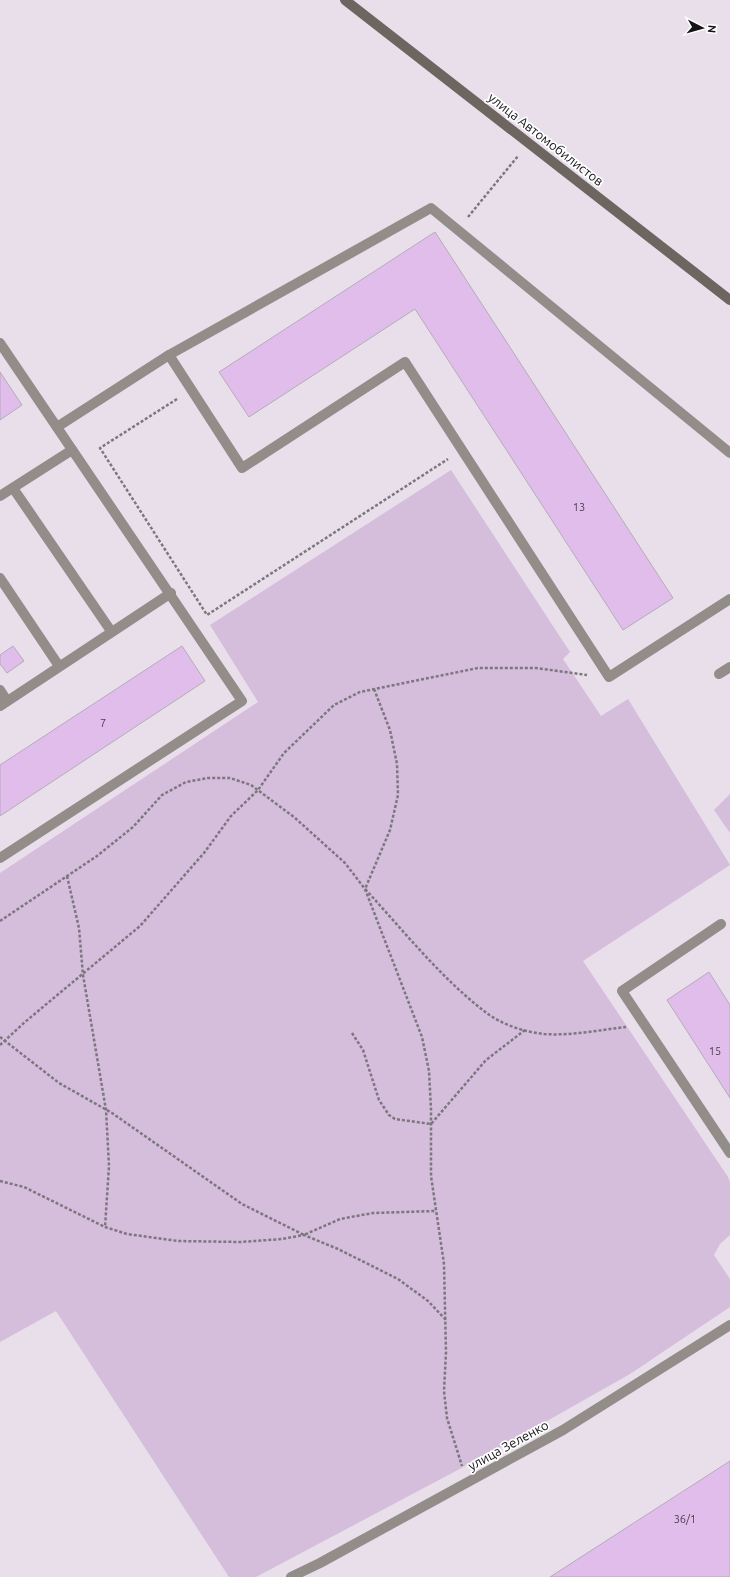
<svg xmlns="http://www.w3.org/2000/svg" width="730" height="1577" font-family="Ubuntu,sans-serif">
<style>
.green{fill:#d5bddc}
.building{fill:#e1bdec;stroke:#b4acb7}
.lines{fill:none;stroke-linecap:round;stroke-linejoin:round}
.path{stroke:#7c777e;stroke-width:2.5;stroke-dasharray:3 2;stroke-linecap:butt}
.lane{stroke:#938d8a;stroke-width:10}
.street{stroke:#938d8a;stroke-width:10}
.secondary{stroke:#6d6560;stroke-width:10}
.labels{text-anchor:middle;stroke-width:3.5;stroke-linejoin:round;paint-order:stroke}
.number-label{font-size:11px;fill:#493e4c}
.street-label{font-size:13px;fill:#161317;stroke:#fff}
</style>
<rect width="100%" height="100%" fill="#e8dfeb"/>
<g class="green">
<polygon points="451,470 570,652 563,659 601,716 628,699 730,865 583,961 728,1177 730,1182 730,1235 720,1244 714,1255 730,1279 730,1307 630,1374 501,1447 256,1577 229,1577 56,1311 0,1342 0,873 258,702 210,625"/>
<polygon points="730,794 730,833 714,810"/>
</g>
<g class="building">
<polygon points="435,232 673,598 623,630 415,309 249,417 219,372"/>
<polygon points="0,372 22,405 0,420"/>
<polygon points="13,646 24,661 7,673 0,664 0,655"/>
<polygon points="182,646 205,681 0,816 0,765"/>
<polygon points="709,972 730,1005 730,1098 667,1000"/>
<polygon points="730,1461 730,1577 550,1577"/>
</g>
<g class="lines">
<g class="path">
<polyline points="468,217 518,156"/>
<polyline points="177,399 100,448 207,615 448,459"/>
<path d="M 374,689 L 390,730 L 397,764 L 398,795 L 390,830 L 365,889 C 403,930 440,977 484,1011 C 500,1024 524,1032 544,1034 C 571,1036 599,1030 626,1027"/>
<polyline points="67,876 79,928 83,975 106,1110 109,1166 105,1227"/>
<polyline points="0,921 97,856 133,827 162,795 186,782 208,778 230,778 251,785 294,817 345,863 365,889 422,1037 429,1071 431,1109 431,1176 444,1264 446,1352 444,1391 447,1418 462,1466"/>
<polyline points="352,1033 363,1050 379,1100 389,1115 395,1119 431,1124 486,1060 525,1030"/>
<polyline points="0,1037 59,1083 112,1113 242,1204 304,1235 340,1219 373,1213 435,1211"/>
<polyline points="0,1045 25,1022 140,926 204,853 231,816 258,790 284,753 334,705 360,692 478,668 536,668 587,675"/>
<polyline points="0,1181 24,1187 105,1227 127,1234 178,1241 241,1242 282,1239 304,1235 338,1249 398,1279 428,1301 446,1320"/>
</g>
<g class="lane">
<polyline points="0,343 242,701 0,858"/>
<polyline points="169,355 431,208 730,453"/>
<polyline points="57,427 169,355 242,468 405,362 609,677 730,599"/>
<polyline points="13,488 111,631"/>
<polyline points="0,496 72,450"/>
<polyline points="0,578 59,666"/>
<polyline points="719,674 730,667"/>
<polyline points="0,690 7,701"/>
<polyline points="0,706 171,593"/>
<polyline points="721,924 622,991 730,1153"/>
</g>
<polyline class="street" points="291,1577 320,1563 563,1430 730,1325"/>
<polyline class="secondary" points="345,0 730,300"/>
</g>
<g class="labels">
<g class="number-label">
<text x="579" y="511">13</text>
<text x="103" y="727">7</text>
<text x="715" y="1055">15</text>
<text x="685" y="1523">36/1</text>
</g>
<g class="street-label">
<text transform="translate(546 139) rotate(38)" y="5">улица Автомобилистов</text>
<text transform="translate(508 1445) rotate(-29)" y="5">улица Зеленко</text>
</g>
</g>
<g transform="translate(702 28) rotate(96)" stroke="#ffffff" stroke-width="3" paint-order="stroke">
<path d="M0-3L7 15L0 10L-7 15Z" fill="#161317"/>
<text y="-6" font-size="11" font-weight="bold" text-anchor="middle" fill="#161317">N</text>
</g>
</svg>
